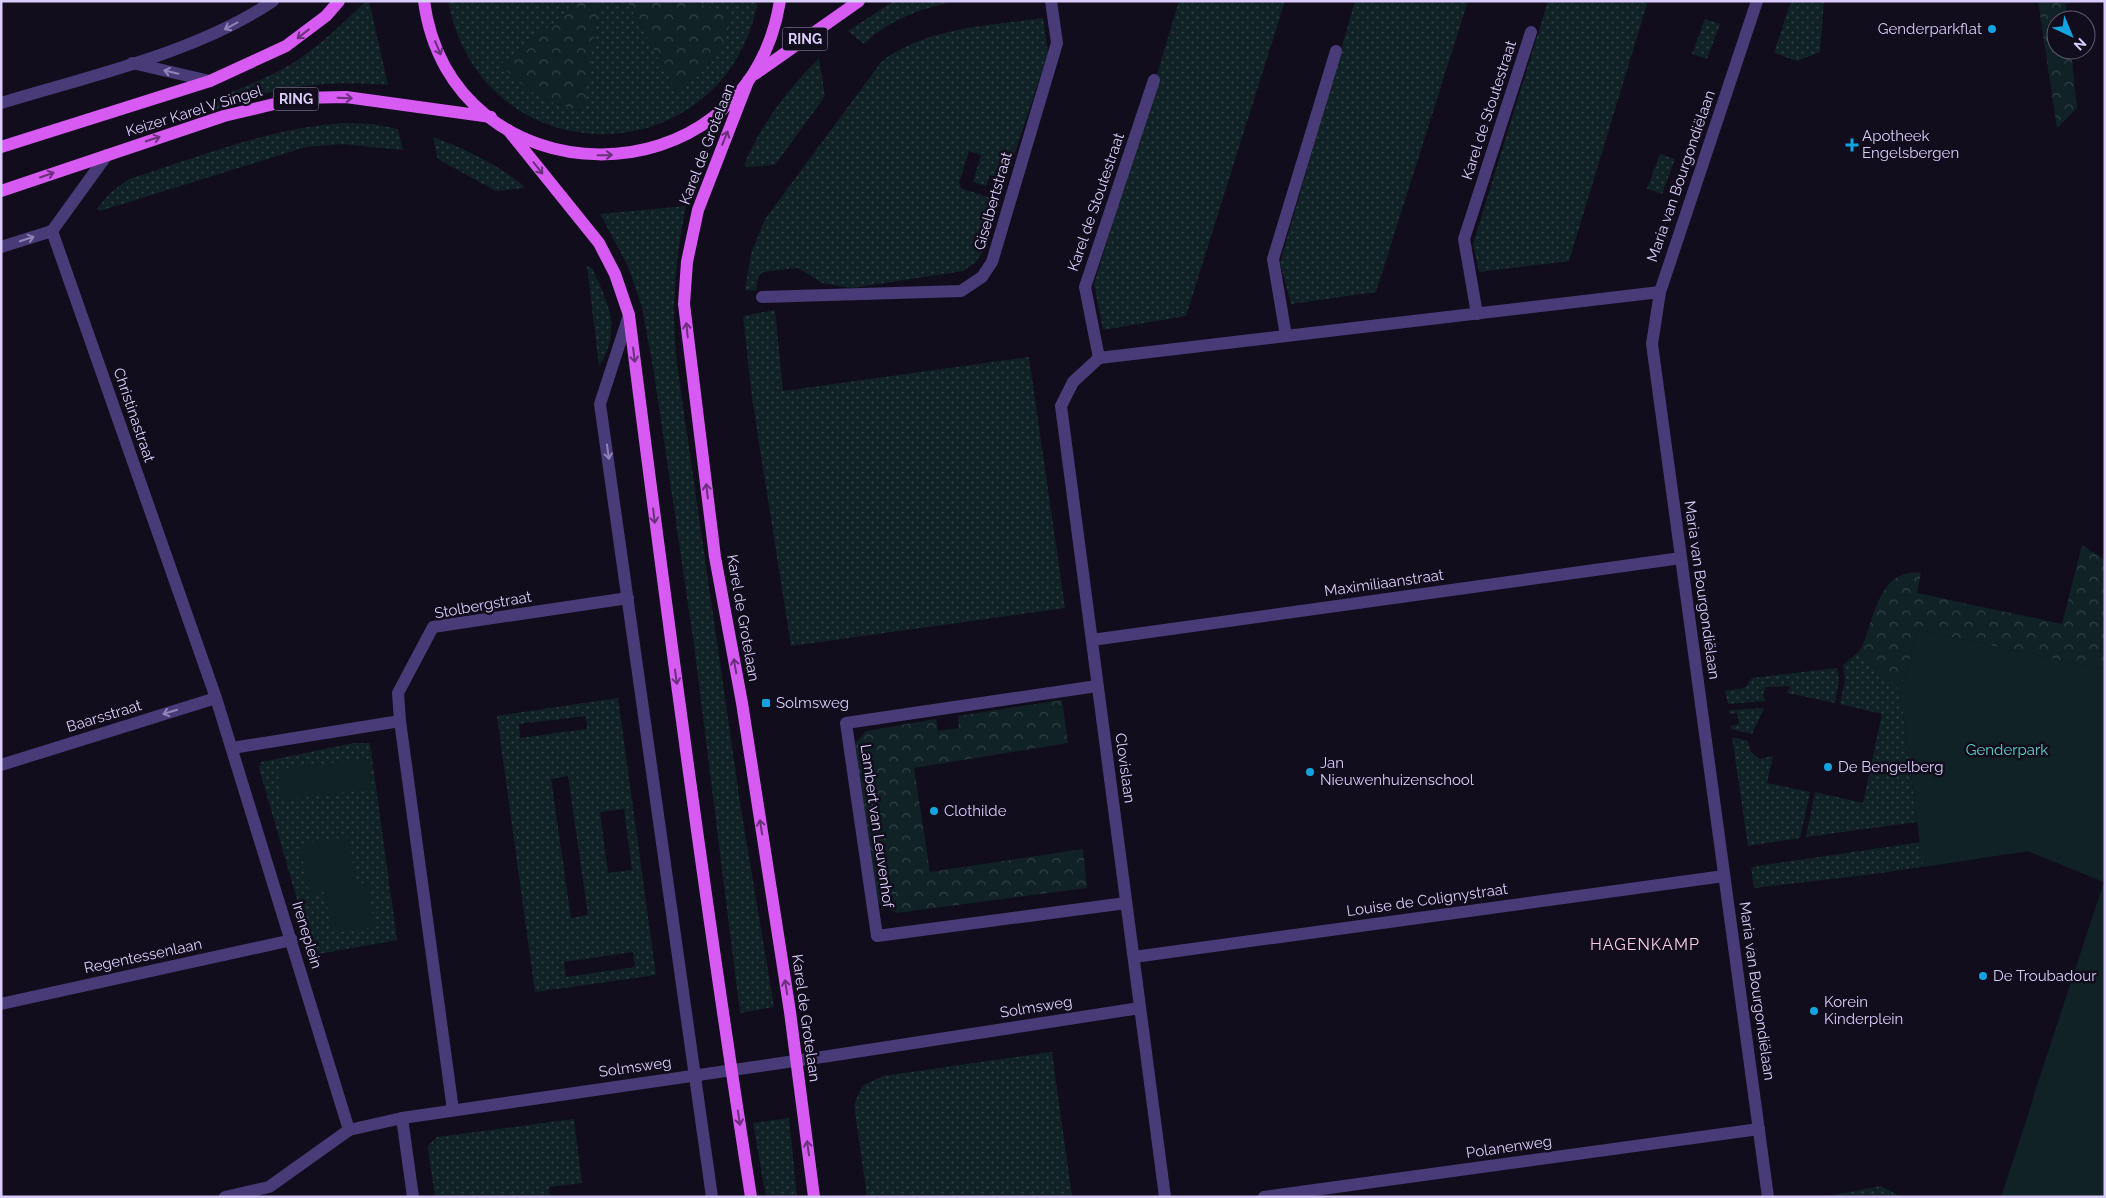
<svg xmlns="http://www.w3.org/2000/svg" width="2106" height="1198" font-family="Raleway,sans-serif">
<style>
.grass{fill:url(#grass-dots);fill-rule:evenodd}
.forest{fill:url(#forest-crowns)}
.park{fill:#102225}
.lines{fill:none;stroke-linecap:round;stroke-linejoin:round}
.minor{stroke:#493b77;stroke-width:12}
.major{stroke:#d75bf2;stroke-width:12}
.oneway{stroke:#9284b9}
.oneway2{stroke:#6b307c}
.poi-dot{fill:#12a4e1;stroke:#120d1c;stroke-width:2}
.labels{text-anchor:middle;stroke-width:5;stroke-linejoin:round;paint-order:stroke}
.shield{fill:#120d1c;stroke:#9e93b8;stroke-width:1}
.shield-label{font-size:14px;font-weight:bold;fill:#daccfb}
.poi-label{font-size:15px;fill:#daccfb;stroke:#120d1c;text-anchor:start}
.street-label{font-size:15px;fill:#daccfb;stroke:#120d1c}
.park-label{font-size:15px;fill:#5fd4cd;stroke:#120d1c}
.neighbourhood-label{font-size:16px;letter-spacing:1px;fill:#fbcde2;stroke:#120d1c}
</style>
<defs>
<pattern id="grass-dots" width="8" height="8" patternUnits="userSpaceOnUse" patternTransform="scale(1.25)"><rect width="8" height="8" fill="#102225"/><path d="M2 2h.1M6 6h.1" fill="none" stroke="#324146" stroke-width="1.8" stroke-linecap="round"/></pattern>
<pattern id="forest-crowns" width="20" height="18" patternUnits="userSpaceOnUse" patternTransform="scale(1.25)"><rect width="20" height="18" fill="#102225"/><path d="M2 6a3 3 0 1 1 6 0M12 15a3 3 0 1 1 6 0" fill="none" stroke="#324146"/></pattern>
</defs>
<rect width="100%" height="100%" fill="#120d1c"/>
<g class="grass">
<path d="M 366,1 L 369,1 L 388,85 C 359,83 331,82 303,86 C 273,89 244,100 216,109 L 213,99 C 240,89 268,78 293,63 C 320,46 343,23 366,1 Z"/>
<path d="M 448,1 L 582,1 L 501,64 C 522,90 551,105 582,111 L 600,1 L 627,1 L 677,92 C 712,66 721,55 732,13 L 689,1 L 758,1 C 724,178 482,179 448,1 Z"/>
<path d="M 894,1 L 957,1 C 922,8 890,19 864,44 L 848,31 Z"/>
<polygon points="1179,1 1285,1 1186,316 1103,330 1094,284"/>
<polygon points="1355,1 1468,1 1376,292 1291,304 1280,263"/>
<polygon points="1548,1 1648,1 1569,261 1479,272 1473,244"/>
<polygon points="1791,1 1824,1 1820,52 1797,61 1774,53"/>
<path d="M 1043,18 L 1048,53 L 1006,180 L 990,175 L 986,186 L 973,182 L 981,155 L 969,151 L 959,183 L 961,188 L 999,201 L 983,251 L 976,262 L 963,271 L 852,288 L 822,283 L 798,268 L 763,272 L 758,277 L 756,291 L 745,290 L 751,254 L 765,219 L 882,61 C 928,27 988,26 1043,18 Z"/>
<polygon points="1705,19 1720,24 1707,59 1692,54"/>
<path d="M 819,58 L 825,96 L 823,99 L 775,165 L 746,167 L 744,165 C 761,124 788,89 819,58 Z"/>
<path d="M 346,123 L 373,124 L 398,129 L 403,150 L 343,144 L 306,147 L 100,211 L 97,209 L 110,193 L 129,179 C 199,157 271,127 346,123 Z"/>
<path d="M 433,137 C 466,149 496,164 523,185 L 524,188 L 496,191 L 441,161 L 437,157 Z"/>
<polygon points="1660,154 1675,159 1662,194 1647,189"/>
<path d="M 686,206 C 675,261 671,308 677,364 L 741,809 L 774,1007 L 740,1013 L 694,645 L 654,373 L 642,307 L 628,266 L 600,214 Z"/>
<path d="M 587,266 L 592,268 C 608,303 623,330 599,366 Z"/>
<polygon points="775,310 783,391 1029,357 1065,608 791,646 752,398 743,316"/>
<polygon points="1858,652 1900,690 1917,822 1806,837 1815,792 1863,803 1882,714 1840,704 1845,680 1843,665"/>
<polygon points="1837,668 1839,680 1835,703 1787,693 1790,686 1766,687 1763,694 1765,701 1728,704 1725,691 1745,688 1752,678"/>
<path d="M 618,698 L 656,975 L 535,992 L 497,716 ZM 586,716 L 587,729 L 520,738 L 519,724 ZM 568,776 L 588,915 L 571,918 L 551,779 ZM 624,809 L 632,870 L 608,873 L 600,812 ZM 633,952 L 635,967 L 566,977 L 564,962 Z"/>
<polygon points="1764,708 1752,734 1731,729 1731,726 1739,724 1737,713 1729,714 1729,710"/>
<polygon points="1732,737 1748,741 1751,752 1759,759 1773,756 1767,783 1810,792 1800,838 1748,846"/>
<path d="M 354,743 L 370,743 L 397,940 L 313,955 L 259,768 L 261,762 ZM 368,883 L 332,932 L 325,891 L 309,894 Z"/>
<polygon points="2105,815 2105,964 2032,1101 2104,882 2028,851 1874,874 1754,888 1751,867"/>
<polygon points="1052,1052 1072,1197 867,1197 854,1105 862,1086 883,1076"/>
<polygon points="789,1118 797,1197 766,1197 753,1123"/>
<polygon points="574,1119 582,1183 549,1187 550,1197 435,1197 428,1150 429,1144 437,1137"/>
<polygon points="1881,1186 1901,1197 1824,1197"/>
</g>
<g class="forest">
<path d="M 582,1 L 600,1 L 583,111 C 550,105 522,90 501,64 Z"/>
<path d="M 627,1 L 689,1 L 732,13 C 726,48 707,72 677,92 Z"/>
<polygon points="2038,1 2084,1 2066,4 2067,20 2056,20 2056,50 2071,50 2077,108 2057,128"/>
<path d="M 2082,545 L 2105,560 L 2105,668 L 2087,666 L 1919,630 L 1900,690 L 1858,652 L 1863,645 C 1874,618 1880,567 1921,573 L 1917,593 L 2062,624 Z"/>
<polygon points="1062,700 1068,743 914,768 930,872 1083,849 1087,888 896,913 878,902 855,744 866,731 936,719 938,731 959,728 958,716"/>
</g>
<g class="park">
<polygon points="1919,630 2087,666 2105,668 2105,1197 2001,1197 2104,882 2028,851 1923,867 1900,690"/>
<polygon points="368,759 371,789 283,800 277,769"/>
<polygon points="349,837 356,884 368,883 375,927 332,932 325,892 309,894 300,844"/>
</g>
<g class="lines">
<g class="minor">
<polyline points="1757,1 1660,292 1652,344 1768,1197"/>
<polyline points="132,63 210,81"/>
<path d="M 1,103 C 89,76 196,53 273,1"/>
<polyline points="52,231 216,698 349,1130 402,1118 829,1056 1140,1008"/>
<polyline points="52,231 107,155"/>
<polyline points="1,247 52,231"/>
<polyline points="762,297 961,291 982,277 992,262 1057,43 1051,1"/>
<polyline points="1477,314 1464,239 1531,32"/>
<polyline points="629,315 600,404 712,1197"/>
<polyline points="1286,336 1273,259 1336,51"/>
<polyline points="1099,358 1073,382 1061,406 1165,1197"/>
<polyline points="1099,358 1660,292"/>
<polyline points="1099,358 1085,287 1154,80"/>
<polyline points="1092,640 1681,558"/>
<polyline points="1097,686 846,723 877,936 1126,903"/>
<polyline points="400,721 453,1110"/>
<polyline points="232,748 400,721 398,693 433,627 628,598"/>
<polyline points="1,765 216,698"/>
<polyline points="1134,957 1724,876"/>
<polyline points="1,1004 292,940"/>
<polyline points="402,1118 413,1197"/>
<polyline points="225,1197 269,1187 349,1130"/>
<polyline points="1264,1197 1759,1129"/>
</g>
<g class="major">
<path d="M 424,1 C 451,203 746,208 780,1"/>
<polyline points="755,74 859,1"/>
<polyline points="748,81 698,210 687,262 684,304 715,557 742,703 790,1012 814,1197"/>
<path d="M 508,130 L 599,243 L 615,274 L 629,315 C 666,609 705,904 751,1197"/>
<polyline points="1,147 210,81 286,46 326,16 339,1"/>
<polyline points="1,191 224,116 299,98 346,97 491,117"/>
</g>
</g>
<defs><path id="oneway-shaft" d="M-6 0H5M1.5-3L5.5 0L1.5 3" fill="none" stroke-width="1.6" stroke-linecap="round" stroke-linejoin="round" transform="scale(1.25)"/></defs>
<g class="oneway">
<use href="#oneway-shaft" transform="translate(231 26) rotate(152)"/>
<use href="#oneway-shaft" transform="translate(171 72) rotate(-167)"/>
<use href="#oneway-shaft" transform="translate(27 239) rotate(-18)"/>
<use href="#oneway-shaft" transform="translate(608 452) rotate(82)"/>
<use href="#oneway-shaft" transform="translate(170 712) rotate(163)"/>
</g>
<g class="oneway2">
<use href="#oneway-shaft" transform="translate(303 34) rotate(142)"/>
<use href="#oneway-shaft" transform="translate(438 48) rotate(67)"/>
<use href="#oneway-shaft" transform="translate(345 98) rotate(2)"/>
<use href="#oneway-shaft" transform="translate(725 138) rotate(-68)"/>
<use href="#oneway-shaft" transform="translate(153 139) rotate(-18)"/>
<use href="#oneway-shaft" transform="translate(605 155) rotate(-1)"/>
<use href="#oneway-shaft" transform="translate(538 168) rotate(52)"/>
<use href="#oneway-shaft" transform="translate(47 175) rotate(-19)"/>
<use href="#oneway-shaft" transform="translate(687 330) rotate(-96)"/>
<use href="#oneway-shaft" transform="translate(634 355) rotate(83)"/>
<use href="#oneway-shaft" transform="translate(707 491) rotate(-97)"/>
<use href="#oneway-shaft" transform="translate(654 516) rotate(83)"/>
<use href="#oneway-shaft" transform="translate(735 666) rotate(-100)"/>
<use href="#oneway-shaft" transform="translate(676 677) rotate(82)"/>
<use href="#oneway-shaft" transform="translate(761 827) rotate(-99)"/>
<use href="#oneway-shaft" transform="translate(786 987) rotate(-99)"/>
<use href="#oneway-shaft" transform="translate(739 1118) rotate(81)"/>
<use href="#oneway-shaft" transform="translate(808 1148) rotate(-98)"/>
</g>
<g class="poi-dot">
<circle cx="1992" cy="29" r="5"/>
<path d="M1849.5 137.5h5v5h5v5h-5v5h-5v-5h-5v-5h5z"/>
<rect x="761" y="698" width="10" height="10" rx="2.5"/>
<circle cx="1828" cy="767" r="5"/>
<circle cx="1310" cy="772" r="5"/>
<circle cx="934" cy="811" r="5"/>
<circle cx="1983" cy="976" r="5"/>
<circle cx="1814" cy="1011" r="5"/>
</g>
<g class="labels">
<g class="shield">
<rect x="782.5" y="27.5" width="45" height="23" rx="4"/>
<rect x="273.5" y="87.5" width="45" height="23" rx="4"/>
</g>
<g class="shield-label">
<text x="805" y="44">RING</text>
<text x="296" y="104">RING</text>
</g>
<g class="poi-label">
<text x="1982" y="34" text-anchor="end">Genderparkflat</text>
<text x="1862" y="141">Apotheek<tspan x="1862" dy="17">Engelsbergen</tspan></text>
<text x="776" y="708">Solmsweg</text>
<text x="1320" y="768">Jan<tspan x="1320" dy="17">Nieuwenhuizenschool</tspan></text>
<text x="1838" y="772">De Bengelberg</text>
<text x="944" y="816">Clothilde</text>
<text x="1993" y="981">De Troubadour</text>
<text x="1824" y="1007">Korein<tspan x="1824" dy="17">Kinderplein</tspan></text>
</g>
<g class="street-label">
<text transform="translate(1489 110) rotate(-72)" y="5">Karel de Stoutestraat</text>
<text transform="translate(194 111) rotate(-17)" y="5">Keizer Karel V Singel</text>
<text transform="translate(707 144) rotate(-69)" y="5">Karel de Grotelaan</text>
<text transform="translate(1681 176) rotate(-71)" y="5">Maria van Bourgondiëlaan</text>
<text transform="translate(993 201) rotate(-74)" y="5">Giselbertstraat</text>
<text transform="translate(1096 202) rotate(-71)" y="5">Karel de Stoutestraat</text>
<text transform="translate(134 415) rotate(71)" y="5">Christinastraat</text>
<text transform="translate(1384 583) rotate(-8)" y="5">Maximiliaanstraat</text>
<text transform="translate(1702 590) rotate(82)" y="5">Maria van Bourgondiëlaan</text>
<text transform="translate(483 605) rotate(-10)" y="5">Stolbergstraat</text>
<text transform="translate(743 618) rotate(80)" y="5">Karel de Grotelaan</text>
<text transform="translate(104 716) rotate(-17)" y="5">Baarsstraat</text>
<text transform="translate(1125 768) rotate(82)" y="5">Clovislaan</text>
<text transform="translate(877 826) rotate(82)" y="5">Lambert van Leuvenhof</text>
<text transform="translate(1427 900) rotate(-8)" y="5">Louise de Colignystraat</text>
<text transform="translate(307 935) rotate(73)" y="5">Ireneplein</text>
<text transform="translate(143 956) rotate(-12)" y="5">Regentessenlaan</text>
<text transform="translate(1757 991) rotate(82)" y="5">Maria van Bourgondiëlaan</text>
<text transform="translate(1036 1007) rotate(-9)" y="5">Solmsweg</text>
<text transform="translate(806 1018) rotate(82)" y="5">Karel de Grotelaan</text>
<text transform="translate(635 1067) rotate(-8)" y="5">Solmsweg</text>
<text transform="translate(1509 1147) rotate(-8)" y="5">Polanenweg</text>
</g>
<g class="park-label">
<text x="2007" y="755">Genderpark</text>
</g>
<g class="neighbourhood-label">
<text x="1645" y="950">HAGENKAMP</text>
</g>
</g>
<rect width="2106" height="1198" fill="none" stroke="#daccfb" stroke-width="5"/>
<g transform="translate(2071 35) rotate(136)"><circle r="24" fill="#120d1c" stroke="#625975"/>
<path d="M0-4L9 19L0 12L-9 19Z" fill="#12a4e1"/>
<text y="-8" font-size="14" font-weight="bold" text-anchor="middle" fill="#daccfb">N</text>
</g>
</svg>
